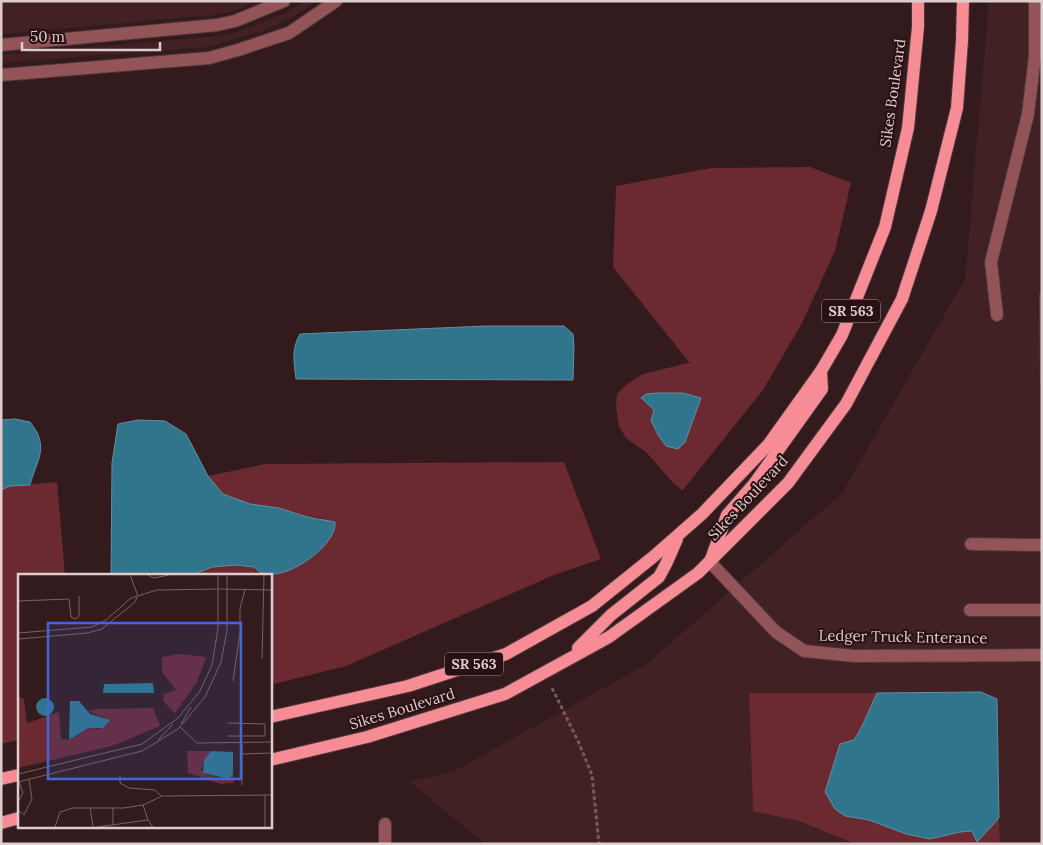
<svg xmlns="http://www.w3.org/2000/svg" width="1043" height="845" font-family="Lora,serif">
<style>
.built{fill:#412124}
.green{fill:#6b2932;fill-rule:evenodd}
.water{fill:#30758c;stroke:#648fa0}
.building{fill:#5a3d3f}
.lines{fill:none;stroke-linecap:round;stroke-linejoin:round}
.minor-casing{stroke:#4f3738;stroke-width:14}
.major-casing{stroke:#4f3738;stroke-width:14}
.path{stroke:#715b5d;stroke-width:3;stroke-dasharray:4 2.5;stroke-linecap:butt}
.minor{stroke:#935459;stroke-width:12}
.major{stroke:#f68c96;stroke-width:12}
.labels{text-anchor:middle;stroke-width:4;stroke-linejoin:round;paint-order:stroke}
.shield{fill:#291013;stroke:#a89496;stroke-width:1}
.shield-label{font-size:14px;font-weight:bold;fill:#dfcdce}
.street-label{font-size:15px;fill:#dfcdce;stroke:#291013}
.inset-road{fill:none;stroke:#786263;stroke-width:1}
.view{fill:#4467d6;fill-opacity:0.15;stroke:#4467d6;stroke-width:2.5}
.inset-edge{fill:none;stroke:#dfcdce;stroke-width:2.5}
</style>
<rect width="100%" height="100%" fill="#331a1c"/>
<g class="built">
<polygon points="1,1 257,1 233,11 215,15 1,34"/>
<polygon points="305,1 317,1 295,16 268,29 209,47 1,63 1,55 217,36 237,32 283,14"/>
<polygon points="989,1 1042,1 1042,844 1000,844 997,699 981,692 749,694 753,811 799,821 856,844 485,844 409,781 453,772 648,663 842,493 965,279"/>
</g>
<g class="green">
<path d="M 810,167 L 851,183 L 835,251 L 802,323 L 763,390 L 683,490 L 675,485 L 647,453 L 626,438 L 619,426 L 616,407 L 617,394 L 627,384 L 643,374 L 692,362 L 689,362 L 613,267 L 616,186 L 711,168 ZM 657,393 L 658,435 L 651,420 L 654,410 L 641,399 L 646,394 Z"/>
<polygon points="564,462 601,559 554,575 346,666 270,685 270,575 278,574 322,518 307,517 279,508 250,504 223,494 208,476 265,464"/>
<polygon points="57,482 65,575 19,575 19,740 1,744 1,490 10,486"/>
<polygon points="236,565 254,567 256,571 266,575 192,575 212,567"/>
<path d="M 749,693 L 877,693 C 869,709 864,725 854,740 L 840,744 L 825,792 L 845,816 L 869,820 L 906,834 L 930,839 L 960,832 L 972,831 L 977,841 L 999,818 L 1000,844 L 856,844 L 799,821 L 753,811 Z"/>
</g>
<g class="water">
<path d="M 486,326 L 564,326 L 573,334 L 574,346 L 573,380 L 296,379 C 294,361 291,350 300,334 Z"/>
<polygon points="657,393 683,393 701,398 685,442 678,449 666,446 658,435 651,420 654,410 641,398 646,394"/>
<path d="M 15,419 L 30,422 C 50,447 37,459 30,485 L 10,486 L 1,490 L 1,420 Z"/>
<path d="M 138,420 L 165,421 L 186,434 L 208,476 L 223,494 L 250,504 L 279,508 L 307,517 L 335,522 C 338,547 273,592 254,567 L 236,565 L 212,567 L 192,575 L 111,575 L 112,463 L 118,424 Z"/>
<path d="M 981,692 L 997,699 L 999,818 L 977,842 L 972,831 L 960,832 L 930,839 L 906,834 L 869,820 L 845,816 L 835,809 L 825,792 L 840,744 L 854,740 C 864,725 869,709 877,693 Z"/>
</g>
<polygon class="building" points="1039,294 1042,294 1042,383 1040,383"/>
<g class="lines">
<defs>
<g id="minor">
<polyline points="1,45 217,25 235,21 284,1"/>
<polyline points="1,75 209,58 238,50 289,33 336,1"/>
<polyline points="997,315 991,262 1028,114 1035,56 1035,1"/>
<polyline points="971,544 1042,545"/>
<polyline points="710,562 776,632 804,651 854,656 1042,655"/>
<polyline points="970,610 1042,610"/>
<polyline points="385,824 385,844"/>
</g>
<g id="major">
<polyline points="711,559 727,515 754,484 822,389 821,371"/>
<polyline points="578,648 611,615 659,577 666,564 677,539"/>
<polyline points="270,717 408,686 506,654 592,606 653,557 702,514 768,445 821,371 842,335 885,227 908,128 918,27 918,1"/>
<polyline points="270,760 367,737 505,694 609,637 698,573 788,483 846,404 902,299 931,211 957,108 962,41 963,1"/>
<polyline points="1,779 19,775"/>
<polyline points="1,823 19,818"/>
</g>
</defs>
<use href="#minor" class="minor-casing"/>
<use href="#major" class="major-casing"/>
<polyline class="path" points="552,688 578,741 592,775 599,844"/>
<use href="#minor" class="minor"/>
<use href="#major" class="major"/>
</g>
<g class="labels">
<g class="shield">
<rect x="822" y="299.5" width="58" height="23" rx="4"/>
<rect x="445" y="652.5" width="58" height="23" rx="4"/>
</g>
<g class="shield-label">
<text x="851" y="316">SR 563</text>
<text x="474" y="669">SR 563</text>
</g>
<g class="street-label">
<text transform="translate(893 93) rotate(-82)" y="5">Sikes Boulevard</text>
<text transform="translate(748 498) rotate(-47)" y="5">Sikes Boulevard</text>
<text transform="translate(903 637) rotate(1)" y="5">Ledger Truck Enterance</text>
<text transform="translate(402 709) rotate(-17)" y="5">Sikes Boulevard</text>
</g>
</g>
<g transform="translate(18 574)">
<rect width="254" height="254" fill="#331a1c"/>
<path d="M 162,80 L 188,83 L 179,108 L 157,139 L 145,127 L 146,120 L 158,116 L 144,98 L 144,83 ZM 0,122 L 6,125 L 9,149 L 41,138 L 43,165 L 52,166 L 70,154 L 82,155 L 87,144 L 69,137 L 79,135 L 135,134 L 142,152 L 94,172 L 0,194 ZM 169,177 L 193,177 L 183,195 L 187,200 L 203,204 L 211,204 L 215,200 L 216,209 L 202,210 L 170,199 Z" fill="#6b2932"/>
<path d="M 135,109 L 136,119 L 85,119 L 86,110 ZM18 133a9 9 0 1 1 18 0a9 9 0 1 1-18 0ZM 52,127 L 61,127 L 72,140 L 92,146 L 85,154 L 70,154 L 51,166 ZM 193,177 L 215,178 L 215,200 L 211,205 L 185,199 L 186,186 Z" fill="#30758c"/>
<path class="inset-road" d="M 112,1 L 120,22M 130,1 L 136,4 L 151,1M 201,15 L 254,16M 0,27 L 51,25 L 53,43 L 58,45 L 61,42 L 61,22M 0,59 L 74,53 L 88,46 L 113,24 L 139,16 L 200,15M 0,65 L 69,59 L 84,55 L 117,28 L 119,23M 244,85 L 246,1M 215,107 L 222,59 L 222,34 L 227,16M 163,150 L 173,133M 162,153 L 179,169 L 254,168M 210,162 L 247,162 L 247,150 L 210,149M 140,166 L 155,150M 224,170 L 224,211M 224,180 L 254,179M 0,200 L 124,170 L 160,144 L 182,117 L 194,91 L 200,54 L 200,1M 102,201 L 102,209 L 111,214 L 137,216 L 143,222M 0,208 L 124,177 L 160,155 L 187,123 L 203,88 L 209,56 L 209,1M 247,221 L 247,253M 0,228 L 5,219 L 1,208M 125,231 L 130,246 L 135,253M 72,233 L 75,253M 0,236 L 6,241 L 14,225 L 11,206M 95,250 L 95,233M 37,253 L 42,238 L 55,234 L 106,234 L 125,231 L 144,222 L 254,221M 79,253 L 130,246"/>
<path class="view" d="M 30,49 L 223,49 L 223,205 L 30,205 Z"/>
<rect width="254" height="254" class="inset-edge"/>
</g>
<rect width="1043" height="845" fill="none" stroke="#dfcdce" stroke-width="5"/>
<path d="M22 42v8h138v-8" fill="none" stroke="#dfcdce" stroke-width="2.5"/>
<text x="30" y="42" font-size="15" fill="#dfcdce" stroke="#291013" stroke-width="4" paint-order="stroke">50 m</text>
</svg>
